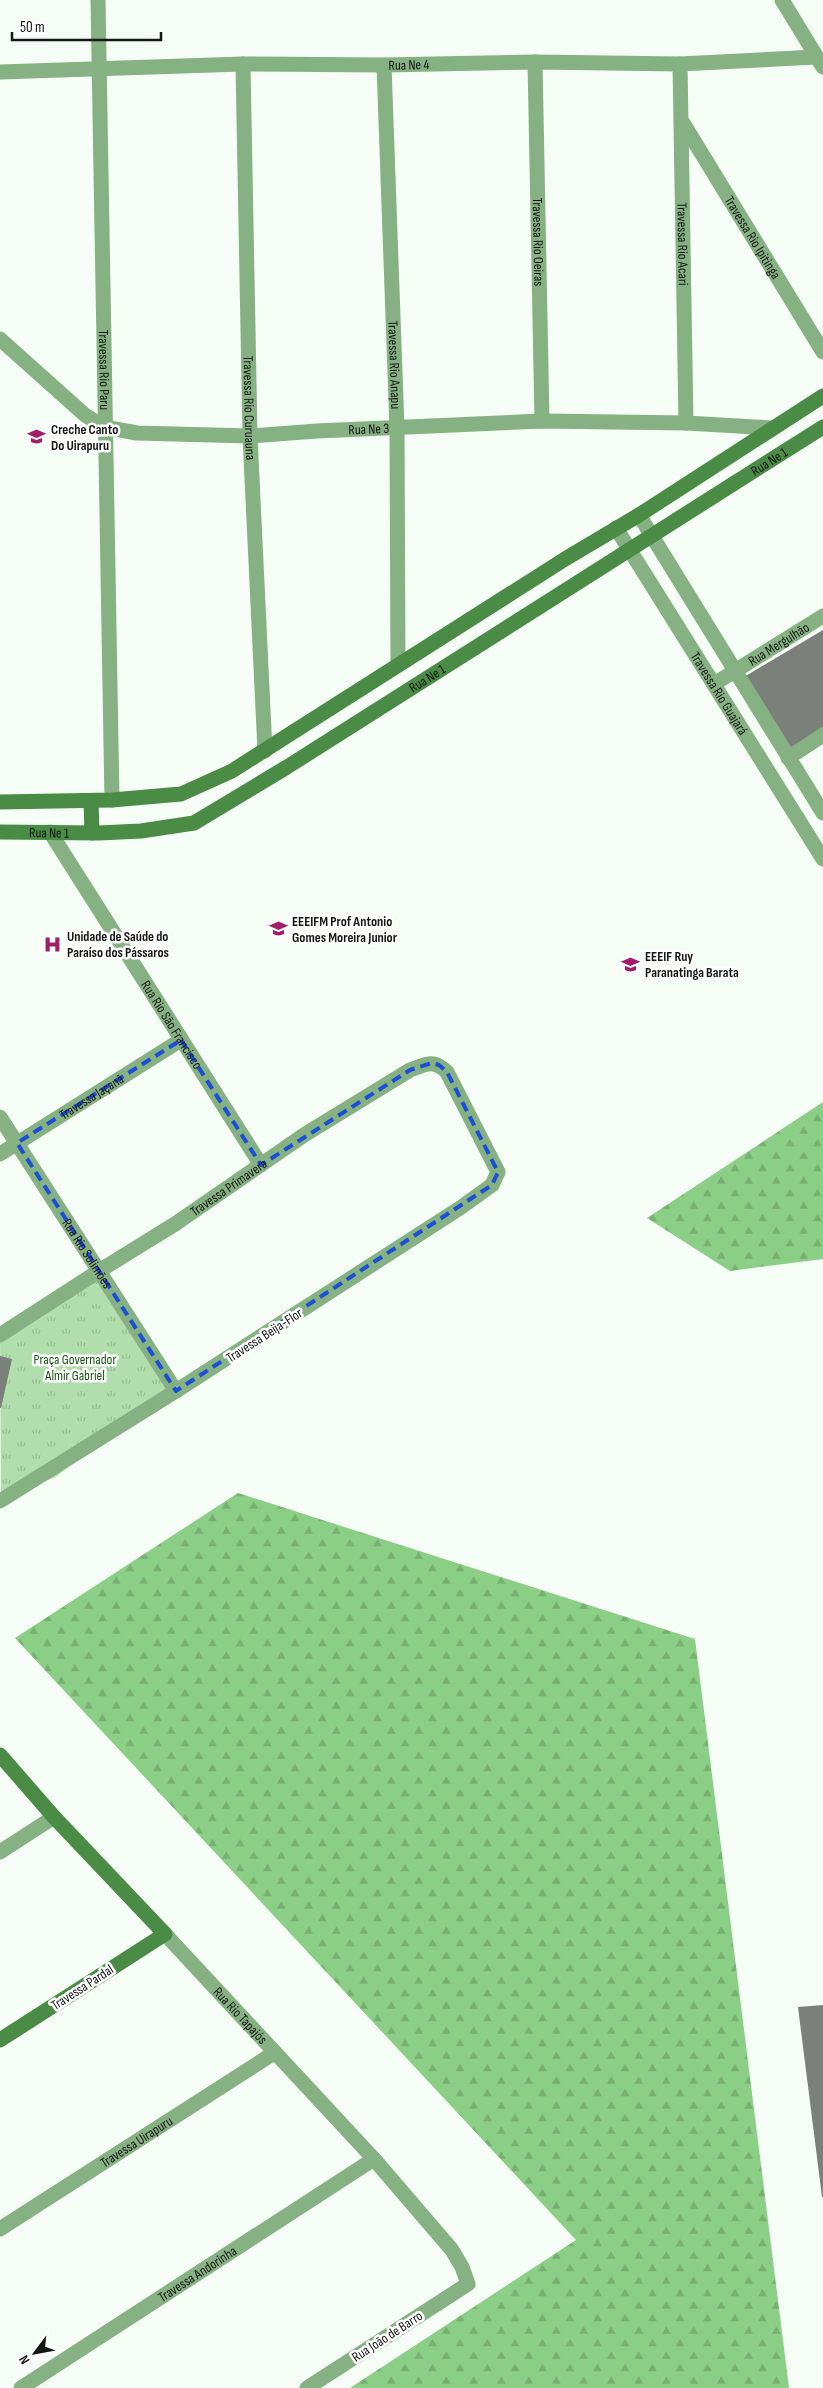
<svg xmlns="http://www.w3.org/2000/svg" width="823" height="2388" font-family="'Sofia Sans Condensed',sans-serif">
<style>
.grass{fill:url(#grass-tufts)}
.forest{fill:url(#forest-firs)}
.building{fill:#7b807a}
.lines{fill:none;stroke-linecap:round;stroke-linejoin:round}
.street{stroke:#86b182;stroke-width:15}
.secondary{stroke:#4a8c45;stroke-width:15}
.marked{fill:none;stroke:#1d4ed8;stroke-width:4;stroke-dasharray:10 6;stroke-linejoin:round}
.labels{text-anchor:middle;stroke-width:5;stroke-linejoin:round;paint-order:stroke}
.street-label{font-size:14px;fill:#151715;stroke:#fff}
.poi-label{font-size:14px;font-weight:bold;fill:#151715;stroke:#fff;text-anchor:start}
.park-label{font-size:14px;fill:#135610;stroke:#fff}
</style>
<defs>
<pattern id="grass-tufts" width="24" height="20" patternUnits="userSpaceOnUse" patternTransform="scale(1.25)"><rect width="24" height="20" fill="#b1deac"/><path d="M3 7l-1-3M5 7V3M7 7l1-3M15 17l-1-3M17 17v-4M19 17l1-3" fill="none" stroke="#97be93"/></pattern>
<pattern id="forest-firs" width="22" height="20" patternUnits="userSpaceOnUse" patternTransform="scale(1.25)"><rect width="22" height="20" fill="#8bce85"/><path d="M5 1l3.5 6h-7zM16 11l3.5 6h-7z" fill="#77b072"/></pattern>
</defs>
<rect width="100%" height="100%" fill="#f6fdf6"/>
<polygon class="grass" points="96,1267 178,1389 106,1434 56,1477 1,1497 0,1329"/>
<g class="forest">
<polygon points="823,1102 823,1259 730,1271 647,1218"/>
<polygon points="238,1493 695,1639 789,2388 350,2388 576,2240 15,1638"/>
</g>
<g class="building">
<polygon points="823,630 823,727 791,749 744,677"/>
<polygon points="0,1356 12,1359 1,1408 0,1408"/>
<polygon points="823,2005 823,2197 822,2197 798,2007"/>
</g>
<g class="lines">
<g class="street">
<path id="s1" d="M 98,0 L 112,800"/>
<polyline points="782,0 823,67"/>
<path id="s2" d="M 535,62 L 542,421"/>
<path id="s3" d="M 243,64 L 250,436 L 265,751"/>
<path id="s4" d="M 680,64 L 686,423"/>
<path id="s5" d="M 384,65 L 397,428 L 398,665"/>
<path id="s6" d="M 0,72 L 243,64 L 384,65 L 535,62 L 680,64 L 816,57"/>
<path id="s7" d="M 683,123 L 823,352"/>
<path id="s8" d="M 0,339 L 85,415 L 104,427 L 137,433 L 250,436 L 317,431 L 542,421 L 686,423 L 772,428"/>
<polyline points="639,515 823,813"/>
<path id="s9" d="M 616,528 L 823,859"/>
<path id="s10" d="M 714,684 L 823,616"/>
<polyline points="788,758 823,735"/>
<path id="s11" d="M 50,832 L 261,1165"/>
<path id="s12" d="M 0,1117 L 176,1391"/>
<path id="s13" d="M 0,1154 L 181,1040"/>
<path id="s14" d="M 0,1335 L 99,1271 L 175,1224 L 304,1135 L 410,1070 C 427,1064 433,1059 447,1072 L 498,1172 L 492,1185 L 460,1208 L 176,1391 L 0,1501"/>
<polyline points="0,1852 54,1817"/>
<path id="s15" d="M 165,1934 L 374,2159 L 452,2250 L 462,2267 L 468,2284 L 307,2388"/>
<path id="s16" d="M 0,2229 L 274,2053"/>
<path id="s17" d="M 21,2388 L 374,2159"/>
</g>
<g class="secondary">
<polyline points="91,801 92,833"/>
<polyline points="0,802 112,800 181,794 232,771 565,559 639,515 823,396"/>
<path id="s18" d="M 0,832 L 99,833 L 141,831 L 194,823 L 287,767 L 823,427"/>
<polyline points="0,1755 54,1817 165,1934 0,2040"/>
</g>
</g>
<path class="marked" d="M 181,1040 L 261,1165 L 410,1070 L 432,1063 L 439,1065 L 447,1072 L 498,1172 L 492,1185 L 176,1391 L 17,1143 Z"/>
<defs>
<symbol id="school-bare" viewBox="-9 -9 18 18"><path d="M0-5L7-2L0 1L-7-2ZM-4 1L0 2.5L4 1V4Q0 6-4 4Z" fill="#a31c68" stroke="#fff" stroke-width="2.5" paint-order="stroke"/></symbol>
<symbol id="hospital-bare" viewBox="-9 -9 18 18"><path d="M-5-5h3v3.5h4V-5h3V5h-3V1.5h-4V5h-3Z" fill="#a31c68" stroke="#fff" stroke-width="2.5" paint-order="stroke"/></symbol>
</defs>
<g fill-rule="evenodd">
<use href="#school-bare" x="24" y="424" width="25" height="25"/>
<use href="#school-bare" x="266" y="916" width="25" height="25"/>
<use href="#hospital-bare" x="40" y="932" width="25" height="25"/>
<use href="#school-bare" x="618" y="952" width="25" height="25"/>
</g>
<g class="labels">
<g class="street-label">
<text dy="5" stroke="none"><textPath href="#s6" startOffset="409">Rua Ne 4</textPath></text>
<text dy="5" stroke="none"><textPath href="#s7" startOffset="134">Travessa Rio Ipitinga</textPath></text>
<text dy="5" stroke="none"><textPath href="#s2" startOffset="180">Travessa Rio Oeiras</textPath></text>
<text dy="5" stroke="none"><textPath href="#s4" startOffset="180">Travessa Rio Acari</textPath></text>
<text dy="5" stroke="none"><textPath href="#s5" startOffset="300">Travessa Rio Anapu</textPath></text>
<text dy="5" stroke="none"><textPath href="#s1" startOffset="370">Travessa Rio Paru</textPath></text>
<text dy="5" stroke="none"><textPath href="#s3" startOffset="344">Travessa Rio Curuauna</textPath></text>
<text dy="5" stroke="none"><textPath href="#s8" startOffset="402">Rua Ne 3</textPath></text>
<text dy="5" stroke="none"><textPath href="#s18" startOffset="874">Rua Ne 1</textPath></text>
<text dy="5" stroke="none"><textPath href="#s10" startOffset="76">Rua Mergulhão</textPath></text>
<text dy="5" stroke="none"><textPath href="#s18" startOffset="469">Rua Ne 1</textPath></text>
<text dy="5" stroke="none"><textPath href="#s9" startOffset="195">Travessa Rio Guajará</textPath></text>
<text dy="5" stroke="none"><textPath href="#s18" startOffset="49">Rua Ne 1</textPath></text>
<text dy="5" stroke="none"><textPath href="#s11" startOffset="228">Rua Rio São Francisco</textPath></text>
<text dy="5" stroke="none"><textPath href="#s13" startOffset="108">Travessa Jaçanã</textPath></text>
<text dy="5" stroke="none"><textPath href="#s14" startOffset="272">Travessa Primavera</textPath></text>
<text dy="5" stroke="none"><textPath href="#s12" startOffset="162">Rua Rio Solimões</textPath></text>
<text transform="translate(264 1335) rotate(-33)" y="5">Travessa Beija-Flor</text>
<text transform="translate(82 1987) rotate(-33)" y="5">Travessa Pardal</text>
<text dy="5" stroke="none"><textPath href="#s15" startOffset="111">Rua Rio Tapajós</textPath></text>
<text dy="5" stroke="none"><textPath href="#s16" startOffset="162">Travessa Uirapuru</textPath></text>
<text dy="5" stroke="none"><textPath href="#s17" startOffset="210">Travessa Andorinha</textPath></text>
<text transform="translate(387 2336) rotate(-33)" y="5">Rua João de Barro</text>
</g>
<g class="poi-label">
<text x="51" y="434">Creche Canto<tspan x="51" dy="16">Do Uirapuru</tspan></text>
<text x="292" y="926">EEEIFM Prof Antonio<tspan x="292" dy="16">Gomes Moreira Junior</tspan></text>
<text x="67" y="941">Unidade de Saúde do<tspan x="67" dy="16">Paraíso dos Pássaros</tspan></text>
<text x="645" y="961">EEEIF Ruy<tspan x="645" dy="16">Paranatinga Barata</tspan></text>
</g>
<g class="park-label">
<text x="75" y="1364">Praça Governador<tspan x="75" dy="16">Almir Gabriel</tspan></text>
</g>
</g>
<g transform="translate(35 2353) rotate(238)" stroke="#ffffff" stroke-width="4" paint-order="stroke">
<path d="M0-4L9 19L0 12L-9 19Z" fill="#151715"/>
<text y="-8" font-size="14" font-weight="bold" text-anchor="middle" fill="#151715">N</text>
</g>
<path d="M12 32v8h149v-8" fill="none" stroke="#151715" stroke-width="2.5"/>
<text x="20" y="32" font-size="15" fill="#151715" stroke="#ffffff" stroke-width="4" paint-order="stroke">50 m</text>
</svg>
